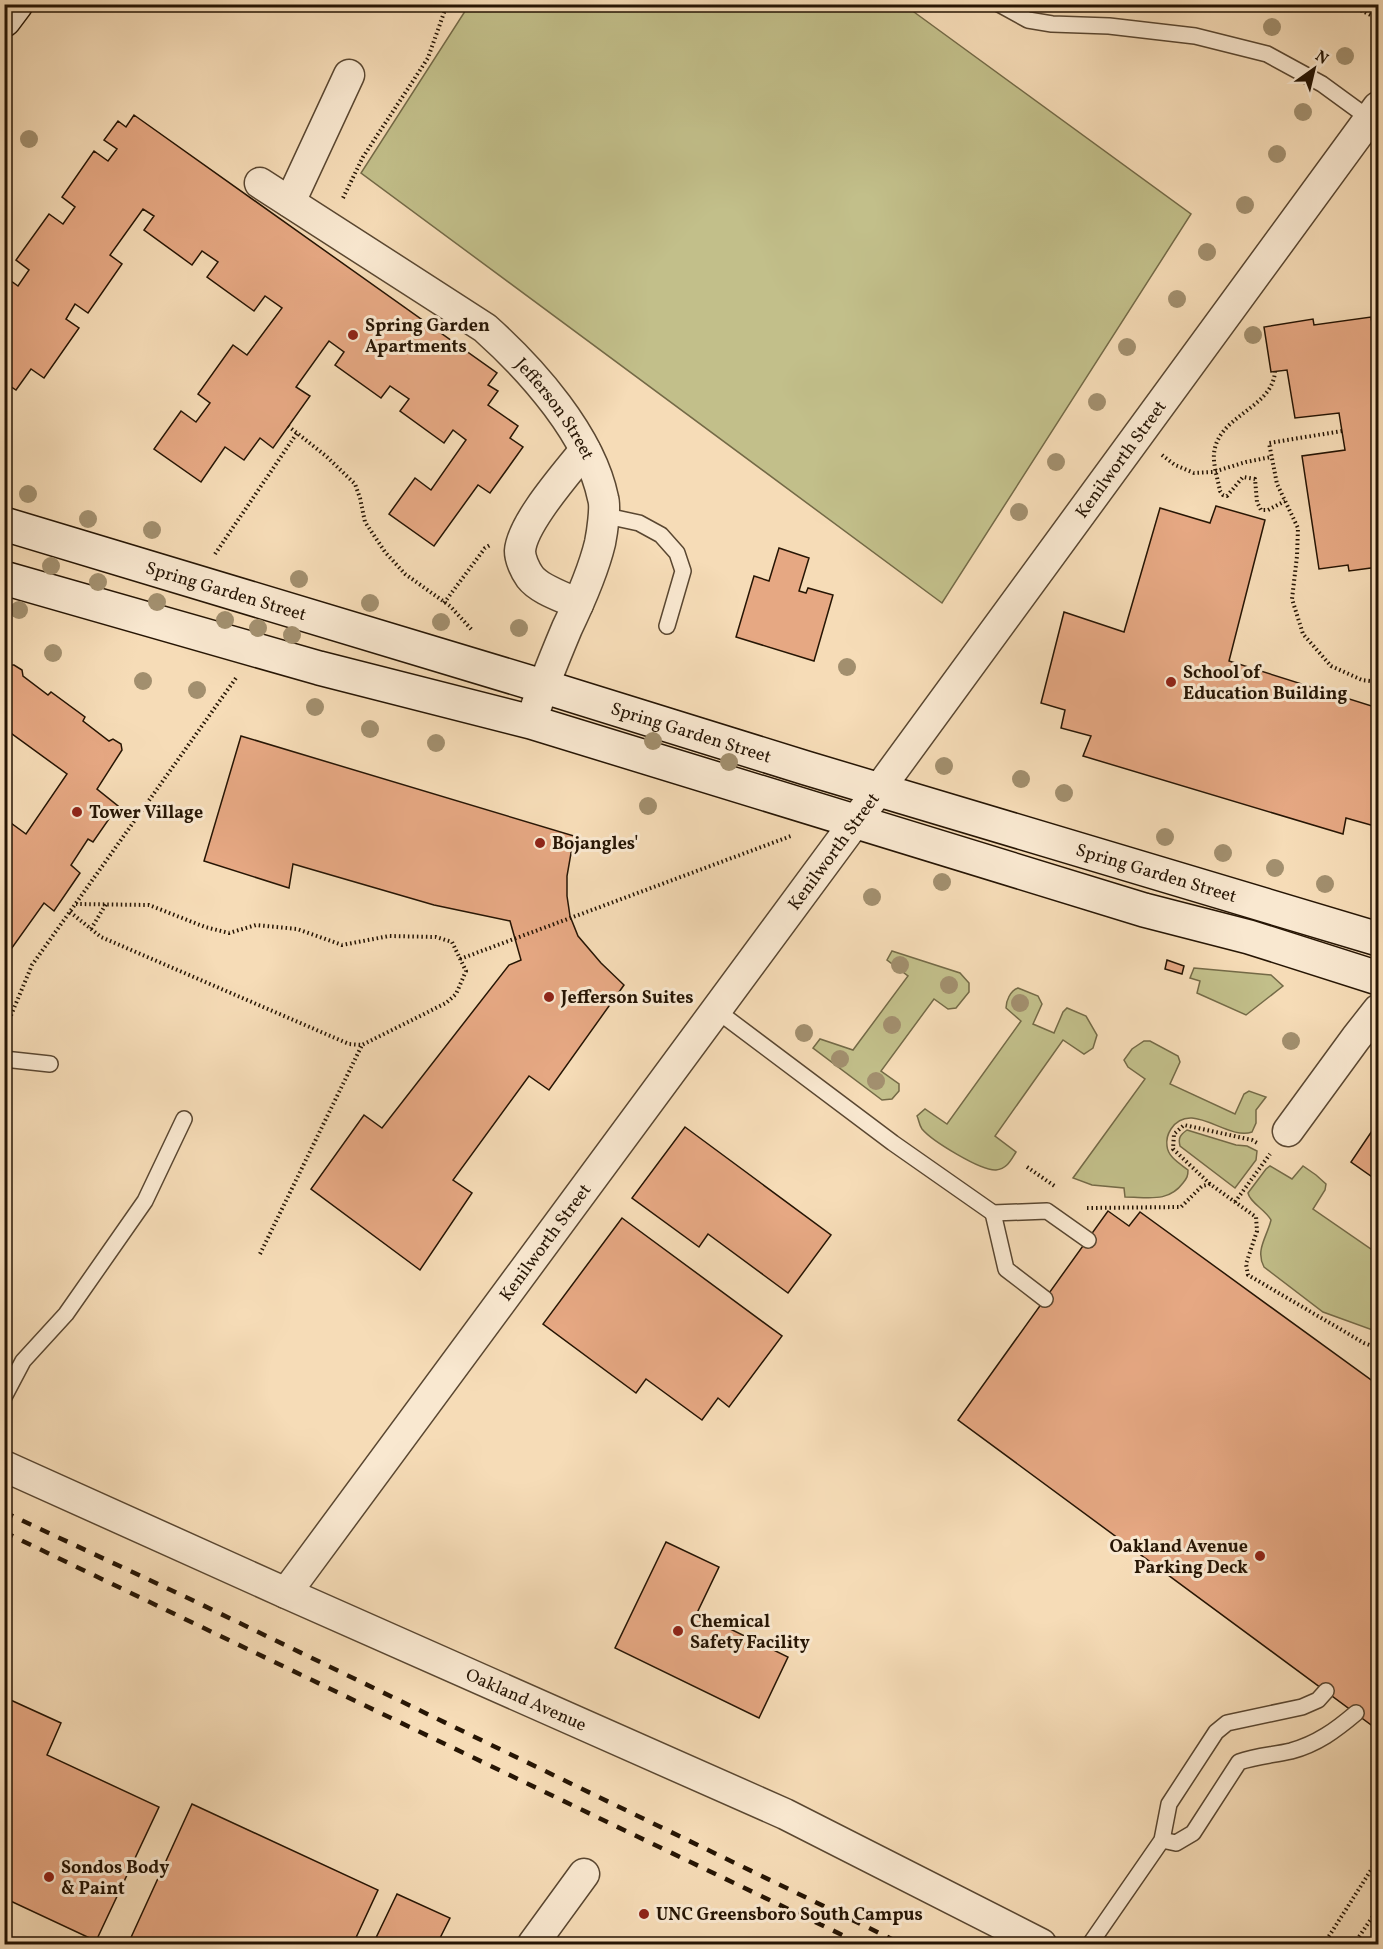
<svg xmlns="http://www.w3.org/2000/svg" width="1383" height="1949" font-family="Vollkorn,serif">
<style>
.green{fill:#c2bf8a;stroke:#746a47;stroke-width:1.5}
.building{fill:#e6a883;stroke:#261504;stroke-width:1.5}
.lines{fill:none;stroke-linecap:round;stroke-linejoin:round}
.service-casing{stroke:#5a4731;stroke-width:18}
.minor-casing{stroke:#5a4731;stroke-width:33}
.secondary-casing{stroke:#261504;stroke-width:36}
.path{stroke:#261504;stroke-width:4;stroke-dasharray:1.5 3;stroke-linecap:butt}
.service{stroke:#f9e8d0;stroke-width:15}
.minor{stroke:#f9e8d0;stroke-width:30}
.secondary{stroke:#f9e8d0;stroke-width:33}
.rail{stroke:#261504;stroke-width:4.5;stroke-dasharray:10 10;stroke-linecap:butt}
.tree{fill:#a28f6e}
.poi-dot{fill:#8f2418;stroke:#f9e8d0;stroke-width:2}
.labels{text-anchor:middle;stroke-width:6;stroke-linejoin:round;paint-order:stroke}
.poi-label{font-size:18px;font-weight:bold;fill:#261504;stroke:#f9e8d0;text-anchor:start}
.street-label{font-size:18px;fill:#261504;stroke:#f9e8d0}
</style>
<rect width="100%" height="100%" fill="#f6dcb7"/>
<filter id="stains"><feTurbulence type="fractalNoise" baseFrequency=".00333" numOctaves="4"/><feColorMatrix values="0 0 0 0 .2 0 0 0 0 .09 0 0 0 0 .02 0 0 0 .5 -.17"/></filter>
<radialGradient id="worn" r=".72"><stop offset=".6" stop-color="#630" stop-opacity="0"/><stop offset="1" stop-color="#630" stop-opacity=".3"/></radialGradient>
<g class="green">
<polygon points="903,4 1191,214 942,603 361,173 469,5"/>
<polygon points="892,951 960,973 969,983 969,992 956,1008 948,1009 934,999 881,1071 899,1084 899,1091 892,1099 882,1100 813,1048 820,1039 853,1050 908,976 887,960"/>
<polygon points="1194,968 1271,975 1283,986 1246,1015 1197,993 1200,981 1190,978"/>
<path d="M 1018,988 L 1038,996 L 1042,1004 L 1033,1024 L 1054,1033 L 1063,1012 L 1067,1008 L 1086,1016 L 1097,1035 L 1093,1048 L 1084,1054 L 1063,1040 L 995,1136 L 1016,1152 C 1011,1160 1007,1169 996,1170 C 981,1171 932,1141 922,1129 C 919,1125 919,1120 917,1116 L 925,1109 L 947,1124 L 1021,1021 L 1006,1008 C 1006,1001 1010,991 1018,988 Z"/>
<path d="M 1144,1041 L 1150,1041 L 1178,1056 L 1180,1062 L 1170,1084 L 1235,1114 L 1244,1094 L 1249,1091 L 1266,1097 L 1256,1110 L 1256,1123 L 1252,1132 C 1227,1141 1191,1099 1171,1129 C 1167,1135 1166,1139 1167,1146 C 1168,1157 1179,1163 1188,1170 C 1188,1176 1187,1178 1183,1183 C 1168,1203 1148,1197 1125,1197 L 1124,1188 L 1092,1185 L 1073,1178 L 1145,1079 L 1128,1067 L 1124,1060 L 1132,1049 Z"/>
<path d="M 1187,1130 L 1236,1145 L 1247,1146 L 1257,1151 L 1256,1160 L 1235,1188 L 1180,1146 C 1178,1138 1180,1135 1187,1130 Z"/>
<path d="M 1270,1166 L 1292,1179 L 1303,1166 L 1316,1175 L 1326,1184 L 1325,1190 L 1313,1209 L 1378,1254 L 1378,1332 L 1323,1312 L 1264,1267 C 1255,1250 1267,1237 1271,1220 C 1265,1209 1250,1203 1248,1193 L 1266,1169 Z"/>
</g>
<g class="building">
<polygon points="134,115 497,373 488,385 498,391 488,405 518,426 510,438 523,447 490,493 478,485 434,546 389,514 415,478 431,490 466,440 453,430 444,443 400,411 409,399 390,386 381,398 335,365 344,352 329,341 296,387 310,396 273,448 260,438 244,460 225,447 201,482 154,449 181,411 196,422 210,403 198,394 233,345 247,355 282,308 265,296 254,311 207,277 218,262 202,251 192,265 144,230 154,216 143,209 110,255 122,264 88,313 75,304 66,319 79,328 44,378 31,369 16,390 4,382 4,276 18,286 29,270 16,260 49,214 63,224 75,207 62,197 94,151 108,161 117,149 104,140 118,121 126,127"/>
<polygon points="1371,317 1378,360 1378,567 1349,571 1348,565 1319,569 1302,456 1345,450 1339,413 1295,418 1287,370 1271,372 1264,327 1313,319 1314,325"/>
<polygon points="1216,506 1265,520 1229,661 1378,708 1378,827 1346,818 1343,834 1083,756 1091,736 1061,728 1065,710 1041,703 1064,612 1124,632 1160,508 1210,523"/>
<polygon points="779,548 809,558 799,591 806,593 808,588 833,595 814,661 736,637 754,576 769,581"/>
<polygon points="5,665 14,665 22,670 23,676 48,695 51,692 85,717 83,721 109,741 113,739 121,744 122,750 97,789 118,806 93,842 88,839 71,865 80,873 54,911 44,903 4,959 4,818 26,834 67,774 4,728"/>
<polygon points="241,736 574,836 567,876 567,896 570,916 578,936 601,963 624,985 549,1090 529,1076 453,1180 472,1193 420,1270 311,1189 364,1115 382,1128 509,965 521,960 510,921 434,905 293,864 289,888 204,861"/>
<polygon points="1167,960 1184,966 1182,974 1165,969"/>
<polygon points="1378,1122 1378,1181 1351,1162"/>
<polygon points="685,1127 831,1235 788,1293 708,1234 699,1247 632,1198"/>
<polygon points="1108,1211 1129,1226 1140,1212 1378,1385 1378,1730 958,1420"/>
<polygon points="622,1218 782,1336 729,1407 718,1398 702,1420 646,1379 636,1393 543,1324"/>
<polygon points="666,1542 719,1567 697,1613 788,1657 759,1718 615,1648"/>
<polygon points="4,1697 61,1723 47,1755 159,1807 96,1941 4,1898"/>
<polygon points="192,1804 378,1890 353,1944 128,1944"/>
<polygon points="397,1894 450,1918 437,1944 373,1944"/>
</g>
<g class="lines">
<defs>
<g id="service">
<polyline points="999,4 1028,20 1052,24 1109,26 1195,36 1267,54 1322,84 1370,119"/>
<polyline points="602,515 639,523 661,535 677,553 683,571 667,626"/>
<polyline points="716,1010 893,1143 993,1213 1047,1211 1088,1240"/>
<polyline points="4,1059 50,1064"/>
<polyline points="993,1213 1006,1269 1045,1299"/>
<polyline points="4,1397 23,1361 66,1314 145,1201 184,1119"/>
<path d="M 1162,1840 L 1176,1843 L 1193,1833 L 1239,1762 C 1256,1756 1274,1755 1291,1751 C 1317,1744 1336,1730 1356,1713"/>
<polyline points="1090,1944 1162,1840 1169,1804 1216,1732 1227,1723 1302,1707 1318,1700 1326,1691"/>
</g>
<g id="minor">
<path id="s1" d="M 260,183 L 485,328 C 532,370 590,435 603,498 C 606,507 602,533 600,543 C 593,572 580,601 567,628 C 554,659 541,690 531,722"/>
<polyline points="290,202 349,75"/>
<path d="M 578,604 C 564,597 540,590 530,577 C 525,570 520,559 520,551 C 522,523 567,473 585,450"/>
<polyline points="1288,1131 1356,1038 1378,1010"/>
<path id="s2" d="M 4,1466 L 286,1593 L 785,1814 L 1041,1944"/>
<path id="s3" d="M 286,1593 L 855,822 L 1378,107"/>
<polyline points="533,1944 584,1874"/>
</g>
<g id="secondary">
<polyline points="4,20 16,4"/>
<path id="s4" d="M 4,524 L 542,686 L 806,768 L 1378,939"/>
<polyline points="4,578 319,668 531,722 1144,910 1249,937 1378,978"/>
</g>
</defs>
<use href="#service" class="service-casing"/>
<use href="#minor" class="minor-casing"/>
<use href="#secondary" class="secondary-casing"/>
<g class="path">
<polyline points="1349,4 1378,19"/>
<polyline points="343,198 363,157 428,58 447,4"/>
<path d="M 1275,371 C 1273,409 1217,415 1214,454 C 1213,465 1218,480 1220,491 L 1223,495 L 1227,496 L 1243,477 L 1255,479 L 1257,502 L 1261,510 L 1268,510 L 1285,501"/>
<polyline points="288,426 326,456 355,484 360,498 365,522 385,552 405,574 450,606 472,630"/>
<polyline points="1342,431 1269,443 1277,484 1298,528 1297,556 1292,599 1303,634 1331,666 1362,680 1378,682"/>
<polyline points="1162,455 1175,465 1194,473 1213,472 1246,462 1271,457"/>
<polyline points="215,554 297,433"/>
<polyline points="444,603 485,548 490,545"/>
<polyline points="70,912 101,937 349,1044 362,1045 446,1003 456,994 466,971 452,942 436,937 389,936 342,945 297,929 256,925 229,933 205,927 149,905 76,904"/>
<polyline points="91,929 106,904"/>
<polyline points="460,959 791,836"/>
<polyline points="4,1032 32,965 236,678"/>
<polyline points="1027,1167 1056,1187"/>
<polyline points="1210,1184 1173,1149 1174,1134 1184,1125 1252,1140 1259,1144"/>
<polyline points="1235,1202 1270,1154"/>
<polyline points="1087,1208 1181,1207 1202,1186 1210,1184 1256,1217 1257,1231 1246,1264 1248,1275 1364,1343 1378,1348"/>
<polyline points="260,1254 362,1045"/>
<polyline points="1123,1940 1133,1944"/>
<polyline points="1324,1944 1378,1859"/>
<polyline points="1354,1944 1378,1909"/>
</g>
<use href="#service" class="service"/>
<use href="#minor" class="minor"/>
<use href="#secondary" class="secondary"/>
<g class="rail">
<polyline points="4,1512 190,1599 902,1944"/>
<polyline points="4,1532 861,1944"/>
</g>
</g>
<g class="tree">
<circle cx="1272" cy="27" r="9"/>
<circle cx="1345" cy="56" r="9"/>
<circle cx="1303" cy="112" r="9"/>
<circle cx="29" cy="139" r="9"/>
<circle cx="1277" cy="154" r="9"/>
<circle cx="1245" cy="205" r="9"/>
<circle cx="1207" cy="252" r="9"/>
<circle cx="1177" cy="299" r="9"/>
<circle cx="1253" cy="335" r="9"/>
<circle cx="1127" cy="347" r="9"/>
<circle cx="1097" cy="402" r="9"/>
<circle cx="1056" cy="462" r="9"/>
<circle cx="28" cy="494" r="9"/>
<circle cx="1019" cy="512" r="9"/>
<circle cx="88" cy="519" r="9"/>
<circle cx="152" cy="530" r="9"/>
<circle cx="51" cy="566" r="9"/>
<circle cx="299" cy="579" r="9"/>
<circle cx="98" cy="582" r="9"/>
<circle cx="157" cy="602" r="9"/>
<circle cx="370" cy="603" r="9"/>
<circle cx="19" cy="610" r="9"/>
<circle cx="225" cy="620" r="9"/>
<circle cx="441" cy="622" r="9"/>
<circle cx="258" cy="628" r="9"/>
<circle cx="519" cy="628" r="9"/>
<circle cx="292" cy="635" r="9"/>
<circle cx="53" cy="653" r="9"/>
<circle cx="847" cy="667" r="9"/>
<circle cx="143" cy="681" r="9"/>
<circle cx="197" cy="690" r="9"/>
<circle cx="315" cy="707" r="9"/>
<circle cx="370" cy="729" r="9"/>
<circle cx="653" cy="741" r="9"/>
<circle cx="436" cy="743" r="9"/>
<circle cx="729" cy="762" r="9"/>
<circle cx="944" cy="766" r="9"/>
<circle cx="1021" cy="779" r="9"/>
<circle cx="1064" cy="793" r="9"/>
<circle cx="648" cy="806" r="9"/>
<circle cx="1165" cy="837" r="9"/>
<circle cx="1223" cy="853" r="9"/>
<circle cx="1275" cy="868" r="9"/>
<circle cx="942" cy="882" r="9"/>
<circle cx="1325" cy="884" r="9"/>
<circle cx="872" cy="897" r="9"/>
<circle cx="900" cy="965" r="9"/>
<circle cx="949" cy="985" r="9"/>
<circle cx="1020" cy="1003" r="9"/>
<circle cx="892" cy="1025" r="9"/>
<circle cx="804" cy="1033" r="9"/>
<circle cx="1291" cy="1041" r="9"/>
<circle cx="840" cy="1059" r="9"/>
<circle cx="876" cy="1081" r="9"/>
</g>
<g class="poi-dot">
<circle cx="353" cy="335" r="6"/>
<circle cx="1171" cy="682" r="6"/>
<circle cx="77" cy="812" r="6"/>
<circle cx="540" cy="843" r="6"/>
<circle cx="549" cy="997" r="6"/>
<circle cx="1260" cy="1556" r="6"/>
<circle cx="678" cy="1631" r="6"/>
<circle cx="49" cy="1877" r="6"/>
<circle cx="644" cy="1914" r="6"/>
</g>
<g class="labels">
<g class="poi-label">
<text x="365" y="331">Spring Garden<tspan x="365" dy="21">Apartments</tspan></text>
<text x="1183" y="678">School of<tspan x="1183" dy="21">Education Building</tspan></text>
<text x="89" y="818">Tower Village</text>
<text x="552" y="849">Bojangles'</text>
<text x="561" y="1003">Jefferson Suites</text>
<text x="1248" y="1552" text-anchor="end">Oakland Avenue<tspan x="1248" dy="21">Parking Deck</tspan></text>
<text x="690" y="1627">Chemical<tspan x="690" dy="21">Safety Facility</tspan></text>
<text x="61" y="1873">Sondos Body<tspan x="61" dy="21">&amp; Paint</tspan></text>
<text x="656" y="1920">UNC Greensboro South Campus</text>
</g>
<g class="street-label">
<text dy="6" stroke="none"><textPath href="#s1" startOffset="375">Jefferson Street</textPath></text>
<text dy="6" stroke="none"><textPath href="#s3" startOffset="1408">Kenilworth Street</textPath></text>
<text dy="6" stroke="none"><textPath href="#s4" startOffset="232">Spring Garden Street</textPath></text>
<text dy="6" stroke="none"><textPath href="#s4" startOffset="718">Spring Garden Street</textPath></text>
<text dy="6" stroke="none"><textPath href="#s3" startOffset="922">Kenilworth Street</textPath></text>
<text dy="6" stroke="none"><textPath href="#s4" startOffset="1204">Spring Garden Street</textPath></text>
<text dy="6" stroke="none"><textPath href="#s3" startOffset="436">Kenilworth Street</textPath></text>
<text dy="6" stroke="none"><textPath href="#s2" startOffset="572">Oakland Avenue</textPath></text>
</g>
</g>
<rect width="1383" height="1949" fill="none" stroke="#f6dcb7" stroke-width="24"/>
<rect x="6" y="6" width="1371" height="1937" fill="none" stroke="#261504" stroke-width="3"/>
<rect x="12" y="12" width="1359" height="1925" fill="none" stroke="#261504" stroke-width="1.5"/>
<g transform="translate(1314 69) rotate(34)" stroke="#f9e8d0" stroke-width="4.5" paint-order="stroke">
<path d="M0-4.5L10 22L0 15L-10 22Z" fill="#261504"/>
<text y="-9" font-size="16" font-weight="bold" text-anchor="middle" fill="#261504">N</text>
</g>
<rect width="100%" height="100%" filter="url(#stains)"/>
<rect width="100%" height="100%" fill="url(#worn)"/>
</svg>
